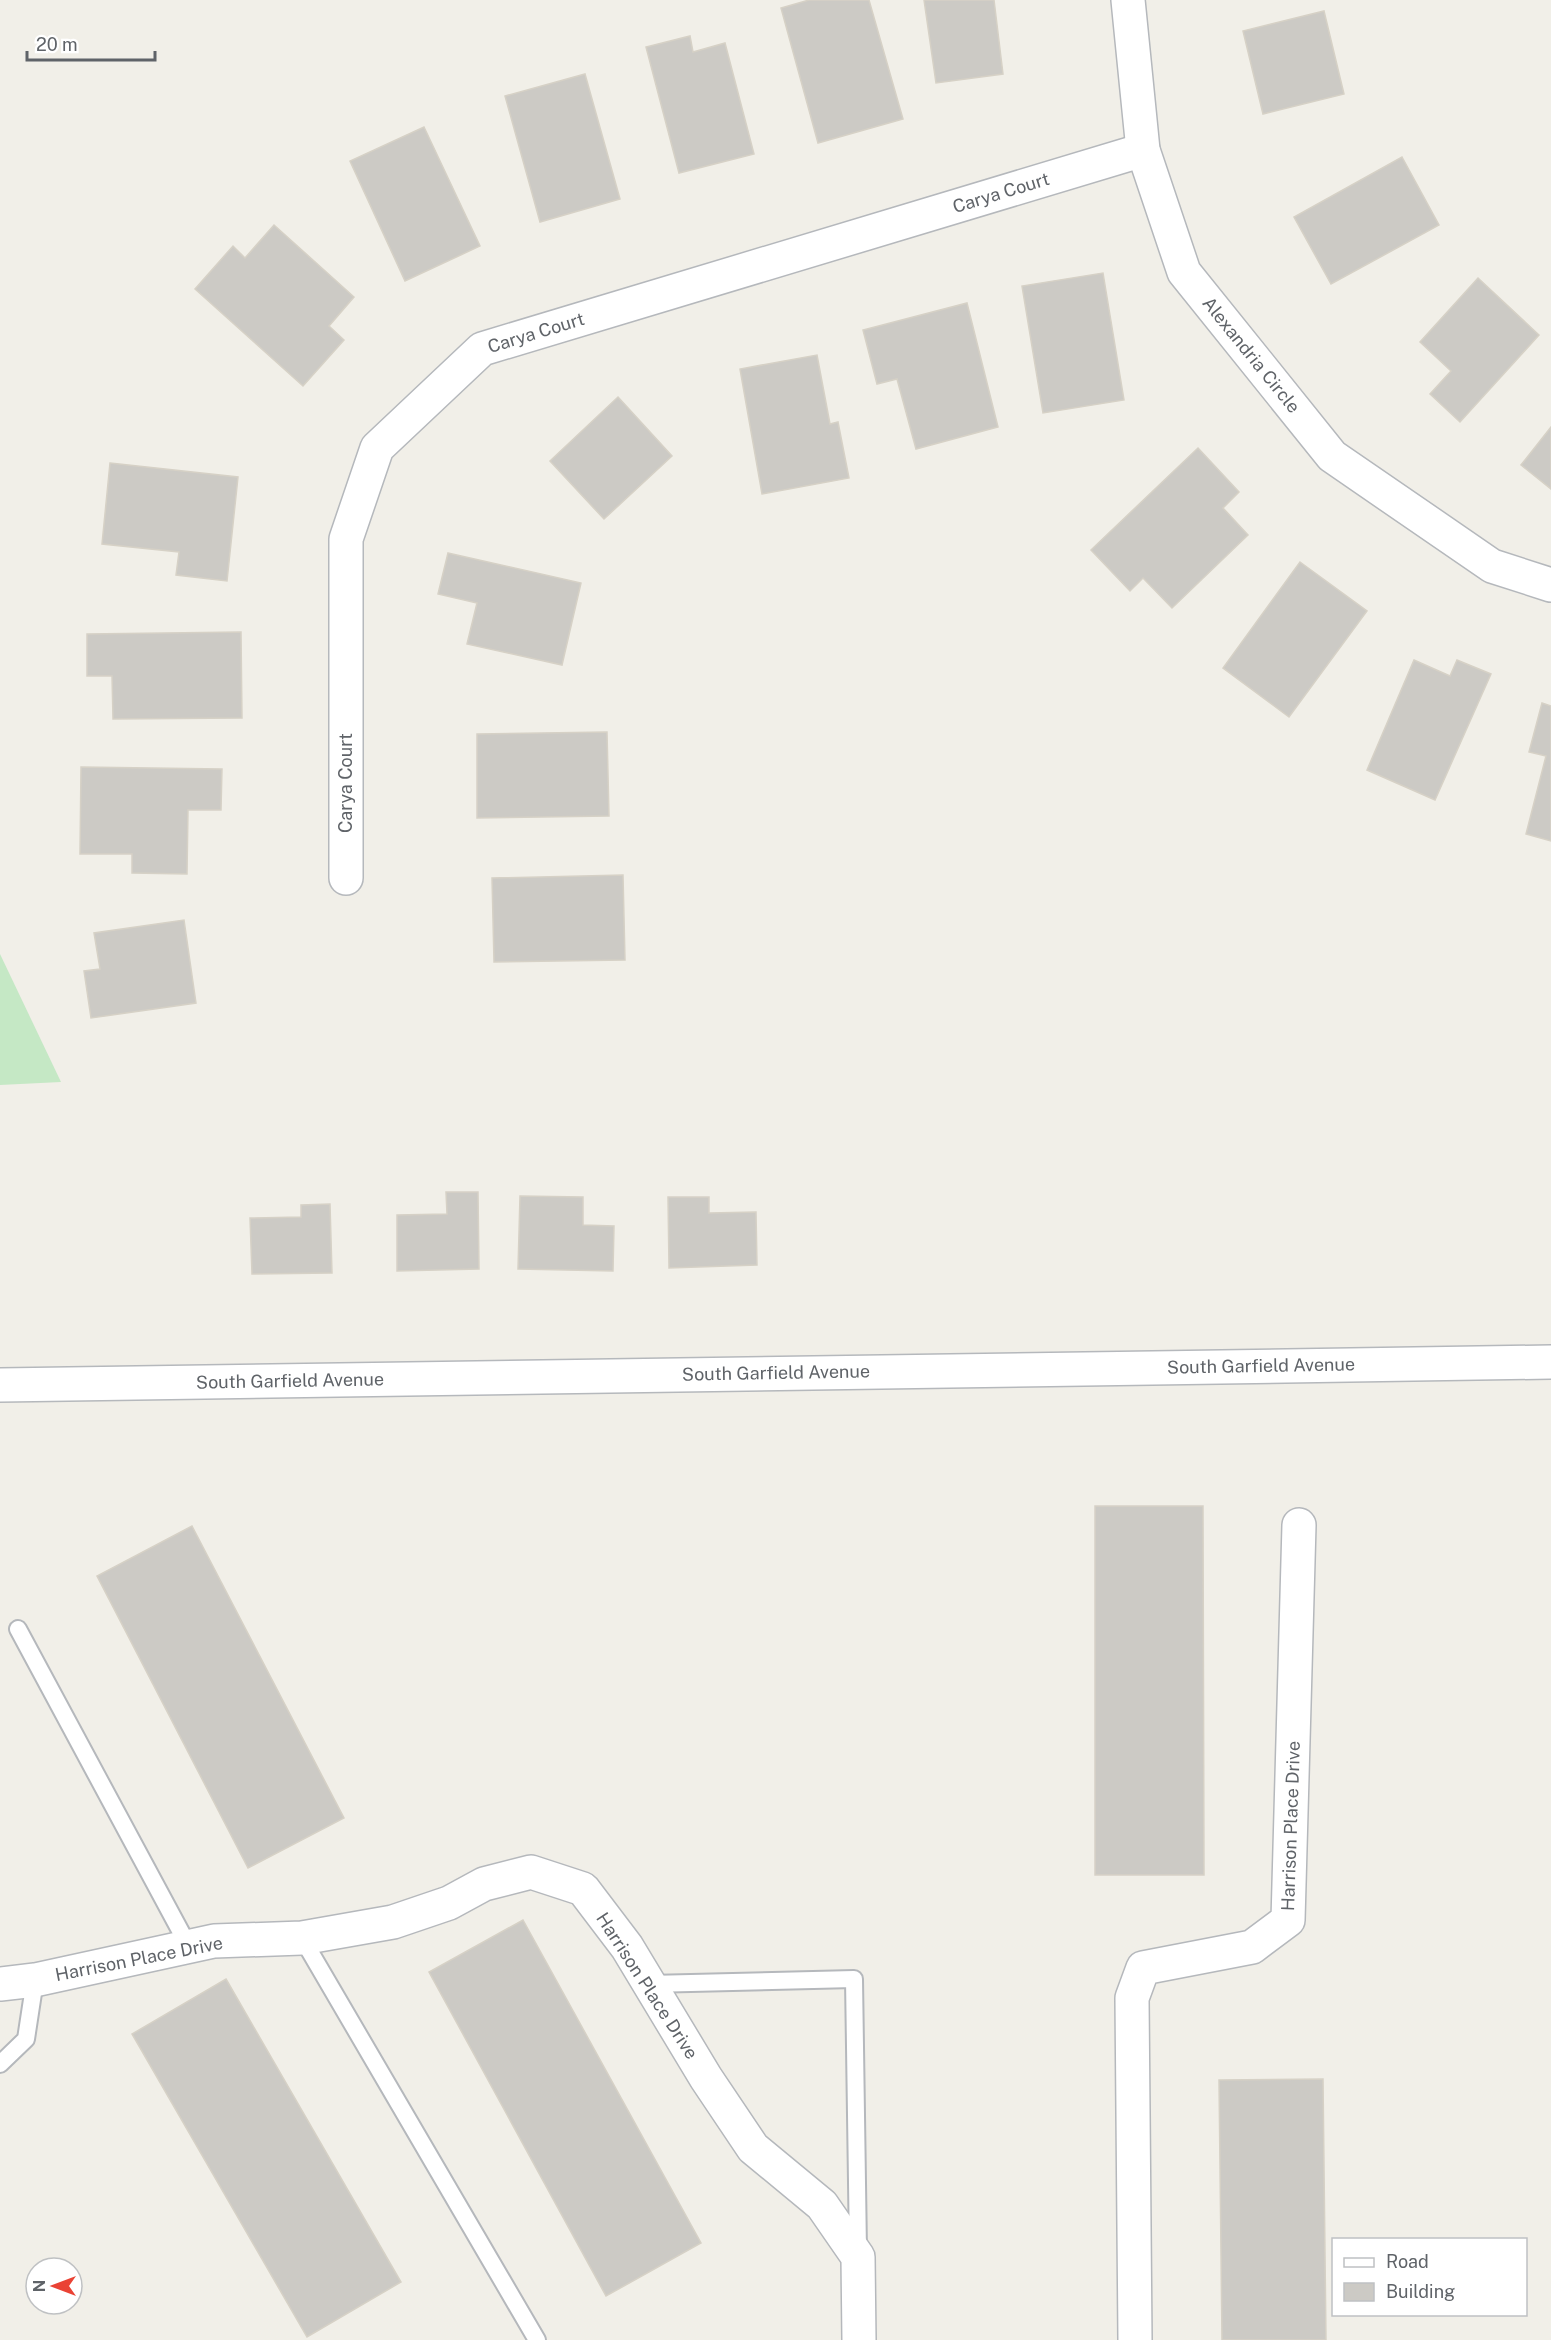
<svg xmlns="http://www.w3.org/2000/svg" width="1551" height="2340" font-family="'Public Sans',sans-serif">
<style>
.green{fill:#c5e8c5}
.building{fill:#cccac5;stroke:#d6d1c6;stroke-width:1.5}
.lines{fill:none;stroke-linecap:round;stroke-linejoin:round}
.service-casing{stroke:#b5b8bc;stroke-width:20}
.minor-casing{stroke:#b5b8bc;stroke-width:36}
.tertiary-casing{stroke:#b5b8bc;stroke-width:36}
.service{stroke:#fff;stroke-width:16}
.minor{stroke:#fff;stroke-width:33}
.tertiary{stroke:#fff;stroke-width:33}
.labels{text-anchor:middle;stroke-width:6;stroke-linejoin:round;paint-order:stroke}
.street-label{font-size:18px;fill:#5f6368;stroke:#fff}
</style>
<rect width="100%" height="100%" fill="#f1efe8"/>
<polygon class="green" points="0,954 61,1082 0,1085"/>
<g class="building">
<polygon points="809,0 869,0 903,119 818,143 781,8"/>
<polygon points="924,0 994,0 1003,74 936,83"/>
<polygon points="1324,11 1344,94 1263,114 1243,31"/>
<polygon points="690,36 693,52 725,43 754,154 679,173 646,47"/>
<polygon points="585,74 620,199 540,222 505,96"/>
<polygon points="424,127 480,246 405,281 350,161"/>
<polygon points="1402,157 1439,225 1331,284 1294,217"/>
<polygon points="274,225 354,297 329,326 344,340 303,386 195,289 233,246 245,258"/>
<polygon points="1103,273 1124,400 1043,413 1022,286"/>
<polygon points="1478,278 1539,335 1460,422 1430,394 1451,371 1420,342"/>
<polygon points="967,303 998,427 916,449 897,379 877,384 863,330"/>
<polygon points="817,355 830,424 838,422 849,478 762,494 740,369"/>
<polygon points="618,397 672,456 604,519 550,461"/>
<polygon points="1551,427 1551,489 1521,465"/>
<polygon points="1198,448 1239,492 1223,508 1248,535 1172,608 1143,578 1130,591 1091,550"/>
<polygon points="110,463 238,477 227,581 176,575 179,552 102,544"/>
<polygon points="448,553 581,583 562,665 467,644 477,603 438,594"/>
<polygon points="1300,562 1367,611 1289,717 1223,668"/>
<polygon points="241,632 242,718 113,719 112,676 87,676 87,634"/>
<polygon points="1414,660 1450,676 1457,660 1491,674 1435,800 1367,770"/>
<polygon points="1542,703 1551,706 1551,841 1526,834 1546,756 1529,752"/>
<polygon points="607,732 609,816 477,818 477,734"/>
<polygon points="81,767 222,769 221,810 188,810 187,874 132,873 132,854 80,854"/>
<polygon points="623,875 625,960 494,962 492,878"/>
<polygon points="184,920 196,1003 91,1018 84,971 100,969 94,933"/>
<polygon points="446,1192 478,1192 479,1269 397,1271 397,1215 447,1214"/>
<polygon points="520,1196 583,1197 583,1225 614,1226 613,1271 518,1269"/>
<polygon points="668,1197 709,1197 709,1213 756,1212 757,1265 669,1268"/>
<polygon points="330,1204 332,1273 252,1274 250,1218 301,1217 301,1205"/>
<polygon points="1095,1506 1203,1506 1204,1875 1095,1875"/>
<polygon points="192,1526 344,1818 248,1868 97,1576"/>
<polygon points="523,1920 701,2243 606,2296 429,1972"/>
<polygon points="226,1979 401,2282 307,2337 132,2034"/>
<polygon points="1323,2079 1326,2340 1222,2340 1219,2080"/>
</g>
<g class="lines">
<defs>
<g id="service">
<polyline points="18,1629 189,1947"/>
<polyline points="302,1938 537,2340"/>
<polyline points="649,1984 854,1979 858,2250"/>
<polyline points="0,2064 26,2039 35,1980"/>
</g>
<g id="minor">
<polyline points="1128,0 1143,150 1184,272 1332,456 1492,566 1551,585"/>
<polyline points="346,878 346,539 377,448 482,349 1143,150"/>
<polyline points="0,1984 35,1980 214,1941 302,1938 393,1922 449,1903 484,1884 531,1872 583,1889 627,1947 706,2078 753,2148 822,2205 858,2257 859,2340"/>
<polyline points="1135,2340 1132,1998 1143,1968 1252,1947 1288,1920 1299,1525"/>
</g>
<polyline id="tertiary" points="0,1385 1551,1362"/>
</defs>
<use href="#service" class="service-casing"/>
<use href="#minor" class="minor-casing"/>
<use href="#tertiary" class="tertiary-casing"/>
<use href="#service" class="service"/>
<use href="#minor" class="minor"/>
<use href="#tertiary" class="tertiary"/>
</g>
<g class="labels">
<g class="street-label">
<text transform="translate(1001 193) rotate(-17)" y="6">Carya Court</text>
<text transform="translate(536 333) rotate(-17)" y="6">Carya Court</text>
<text transform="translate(1251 355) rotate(51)" y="6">Alexandria Circle</text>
<text transform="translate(346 783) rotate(-90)" y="6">Carya Court</text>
<text transform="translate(1261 1366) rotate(-1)" y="6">South Garfield Avenue</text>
<text transform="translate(776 1373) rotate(-1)" y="6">South Garfield Avenue</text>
<text transform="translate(290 1381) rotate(-1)" y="6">South Garfield Avenue</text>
<text transform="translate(1291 1826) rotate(-88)" y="6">Harrison Place Drive</text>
<text transform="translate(139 1959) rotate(-11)" y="6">Harrison Place Drive</text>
<text transform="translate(647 1986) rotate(57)" y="6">Harrison Place Drive</text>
</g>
</g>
<rect x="1332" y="2238" width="195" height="78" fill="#ffffff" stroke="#bfc1c3" stroke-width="1.5"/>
<rect x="1344" y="2258" width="30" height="9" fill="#ffffff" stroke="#bfc1c3" stroke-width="1.5"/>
<text x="1386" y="2268" font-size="18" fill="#5f6368">Road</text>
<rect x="1344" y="2283" width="30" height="18" fill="#cccac5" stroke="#bfc1c3" stroke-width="1.5"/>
<text x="1386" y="2298" font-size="18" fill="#5f6368">Building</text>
<g transform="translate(54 2286) rotate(270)"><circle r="28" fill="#ffffff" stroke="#bfc1c3" stroke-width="1.5"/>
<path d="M0-4.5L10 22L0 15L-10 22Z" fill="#ea4335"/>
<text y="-9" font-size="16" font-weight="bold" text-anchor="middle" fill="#5f6368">N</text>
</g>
<path d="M27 51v9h128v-9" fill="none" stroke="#5f6368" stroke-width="3"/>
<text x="36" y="51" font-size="18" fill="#5f6368" stroke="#ffffff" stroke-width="4.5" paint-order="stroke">20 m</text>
</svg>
